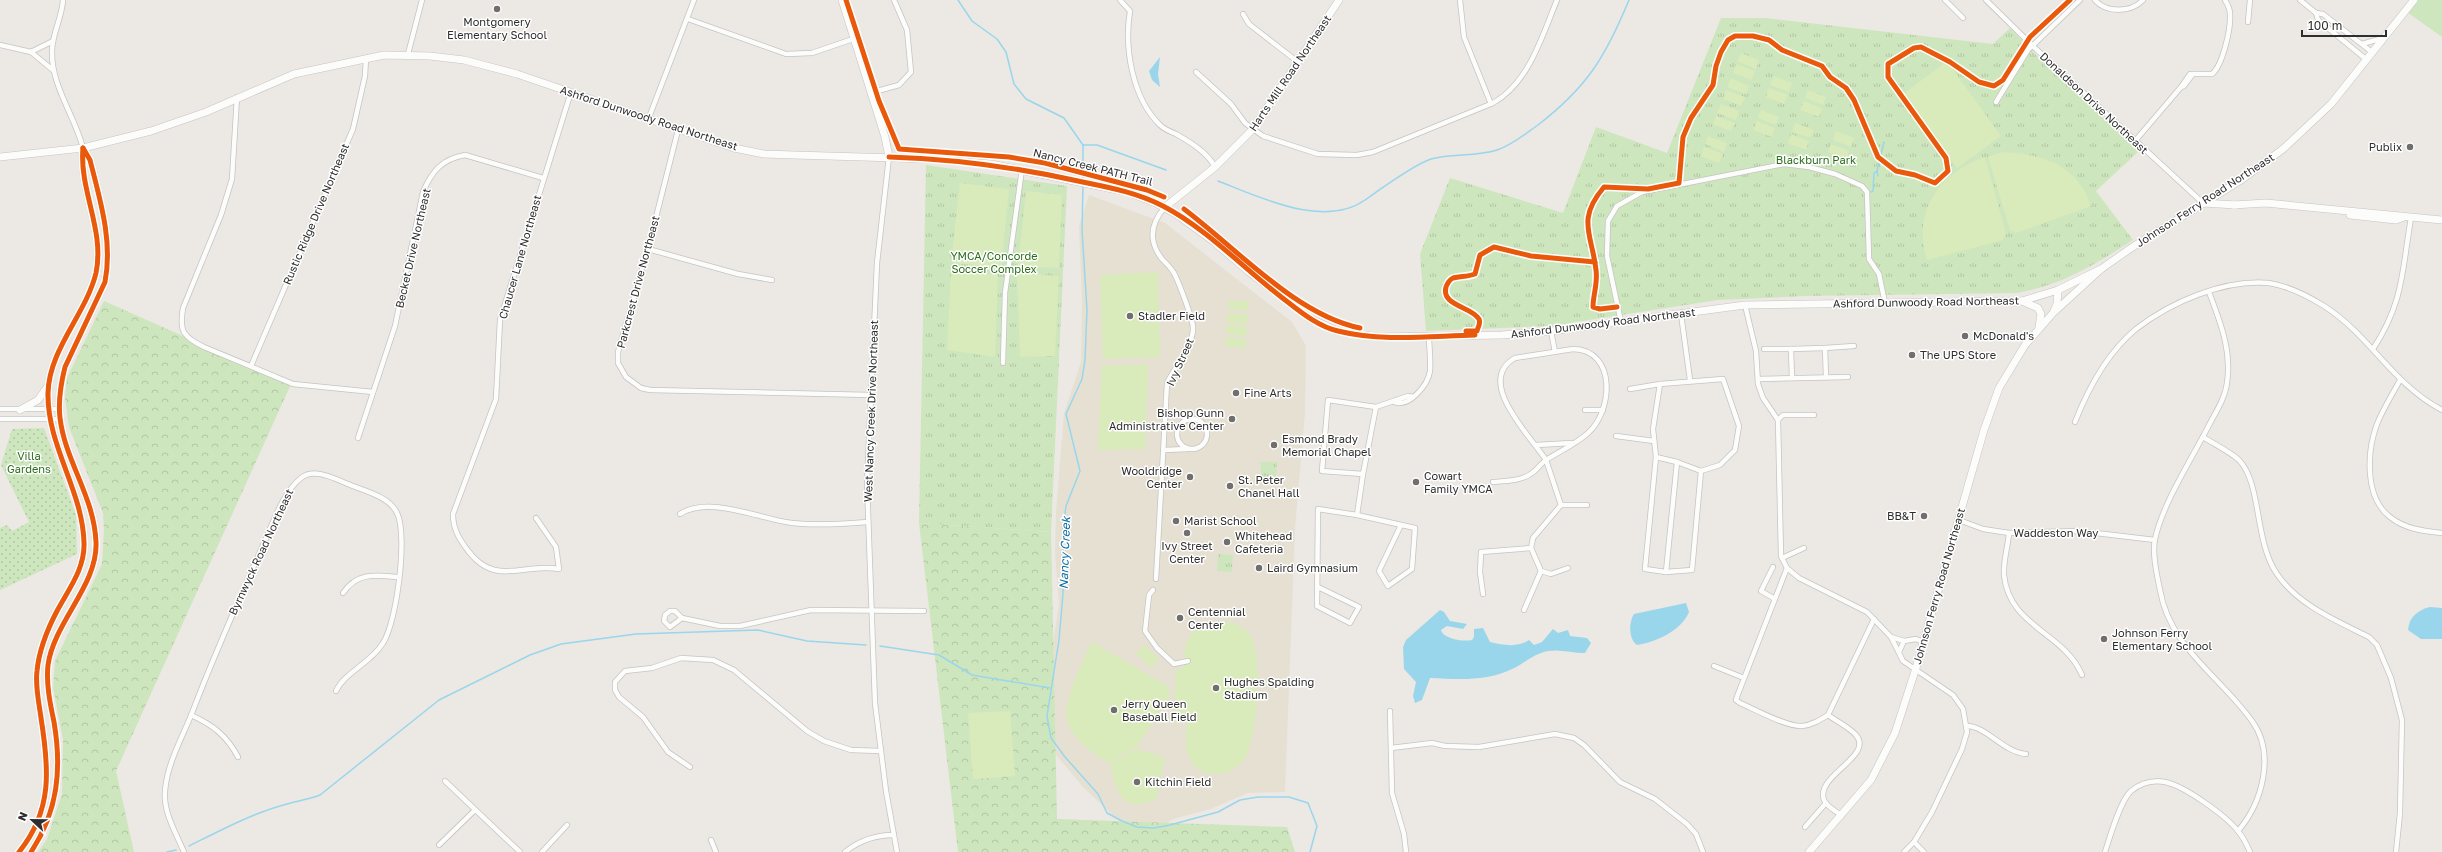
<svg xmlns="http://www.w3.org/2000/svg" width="2442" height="852" font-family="'Golos Text',sans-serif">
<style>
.education{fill:#e6e0d3}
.grass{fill:#cee6be}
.forest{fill:url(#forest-crowns)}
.park{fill:url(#park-tufts)}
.garden{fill:url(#garden-dots)}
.pitch{fill:#d9eabb}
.water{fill:#99d6ec}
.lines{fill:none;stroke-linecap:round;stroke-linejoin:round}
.stream{stroke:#99d6ec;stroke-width:1.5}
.street-casing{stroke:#c5c4c5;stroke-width:6}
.secondary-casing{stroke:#c5c4c5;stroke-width:8}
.street{stroke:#fcfcfb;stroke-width:4.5}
.secondary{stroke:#fcfcfb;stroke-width:7}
.cycleway-casing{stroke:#fff;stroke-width:8}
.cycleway{stroke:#e8590c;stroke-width:5}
.poi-dot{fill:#706f6e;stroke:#fff;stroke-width:1.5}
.labels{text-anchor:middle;stroke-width:3;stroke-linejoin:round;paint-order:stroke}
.poi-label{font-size:11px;fill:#2e2e2e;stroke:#fff;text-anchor:start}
.street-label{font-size:11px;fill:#2e2e2e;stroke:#fff}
.park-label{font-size:11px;fill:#2c6e1b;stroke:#fff}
.water-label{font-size:12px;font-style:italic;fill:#0d6fa3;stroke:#fff}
</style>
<defs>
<pattern id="forest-crowns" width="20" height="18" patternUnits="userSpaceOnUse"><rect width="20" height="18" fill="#cee6be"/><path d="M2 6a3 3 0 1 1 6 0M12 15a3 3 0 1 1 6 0" fill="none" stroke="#b1c6a4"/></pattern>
<pattern id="park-tufts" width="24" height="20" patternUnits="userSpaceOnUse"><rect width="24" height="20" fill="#cee6be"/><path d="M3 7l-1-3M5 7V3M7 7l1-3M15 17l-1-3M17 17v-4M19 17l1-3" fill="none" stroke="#b1c6a4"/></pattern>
<pattern id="garden-dots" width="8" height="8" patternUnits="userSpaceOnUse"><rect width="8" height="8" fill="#cee6be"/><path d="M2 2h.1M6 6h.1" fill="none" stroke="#b1c6a4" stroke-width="1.8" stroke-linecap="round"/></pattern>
</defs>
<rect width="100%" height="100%" fill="#ece8e4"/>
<polygon class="education" points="1089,195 1165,223 1292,322 1306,346 1305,413 1295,529 1285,792 1248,793 1211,809 1173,819 1156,831 1123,825 1083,787 1039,735 1059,604 1055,553 1056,512 1064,413 1081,362 1082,301 1079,227"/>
<polygon class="grass" points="2411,0 2442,0 2442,37 2407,12"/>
<g class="forest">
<polygon points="104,301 291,384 116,771 134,852 38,852 47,839 62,794 63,740 53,687 55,661 102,564 104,530 103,513 69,427 65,398 67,378"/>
<polygon points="919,523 1051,532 1057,819 1287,827 1295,852 958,852"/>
</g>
<g class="park">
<path d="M 1721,18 L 1765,18 L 1993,44 L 2010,28 L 2038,57 L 2139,151 L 2096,191 L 2133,240 C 2094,265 2063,285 2017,293 L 1805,296 L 1718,300 L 1550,326 L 1426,331 L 1420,254 L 1450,178 L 1563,213 L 1596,127 L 1667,153 Z"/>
<polygon points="926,165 1067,186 1051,532 919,523"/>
<polygon points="1260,462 1277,462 1276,479 1262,479"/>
<polygon points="1218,554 1233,555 1232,572 1217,571"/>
</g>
<polygon class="garden" points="44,428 76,515 77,554 0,590 0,528 7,525 12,531 29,522 1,465 12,429"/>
<g class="pitch">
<polygon points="1741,53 1759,60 1756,69 1737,61"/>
<polygon points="1947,61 2001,136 1957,168 1903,94"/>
<polygon points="1736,64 1755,71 1751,80 1733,73"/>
<polygon points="1774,76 1792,83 1789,92 1770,85"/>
<polygon points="1731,78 1749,86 1746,94 1727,87"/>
<polygon points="1769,88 1788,95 1784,104 1766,97"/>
<polygon points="1726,90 1745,97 1741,106 1723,99"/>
<polygon points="1808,90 1826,97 1823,105 1805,98"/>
<polygon points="1804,101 1822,108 1819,117 1800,110"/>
<polygon points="1721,104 1739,111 1736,120 1717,113"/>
<polygon points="1761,110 1779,117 1776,125 1758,118"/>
<polygon points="1716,116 1735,123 1731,131 1713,124"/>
<polygon points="1757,121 1775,128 1772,137 1753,130"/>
<polygon points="1795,123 1814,130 1810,138 1792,131"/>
<polygon points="1836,131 1854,138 1851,147 1833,140"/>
<polygon points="1791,134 1809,141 1806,150 1788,143"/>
<polygon points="1708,136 1727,143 1724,152 1705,144"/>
<polygon points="1831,144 1849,151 1846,159 1828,152"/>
<polygon points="1704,147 1723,154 1719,163 1701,156"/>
<path d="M 2001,152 C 2041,154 2077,163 2091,206 L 2016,233 L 2010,230 L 1988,157 Z"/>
<path d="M 1985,157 L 2006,233 L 2003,240 L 1927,260 C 1912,212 1938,173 1985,157 Z"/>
<polygon points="960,183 1009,189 1001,269 951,262"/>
<polygon points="1026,191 1062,195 1059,268 1018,266"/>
<polygon points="951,271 998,275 995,357 947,350"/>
<polygon points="1158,272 1160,357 1103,359 1100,275"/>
<polygon points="1017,273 1059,276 1055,356 1020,357"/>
<polygon points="1229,300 1249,302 1248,311 1228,309"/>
<polygon points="1228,313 1248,315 1247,324 1227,322"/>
<polygon points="1227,325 1247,326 1246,336 1226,334"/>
<polygon points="1226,337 1246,339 1245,348 1225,346"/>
<polygon points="1148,364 1145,449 1098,450 1102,366"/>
<path d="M 1226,621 C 1236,624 1246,627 1251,637 C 1263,657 1257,735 1246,756 C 1236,778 1196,782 1188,755 C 1185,745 1186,732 1187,722 L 1173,723 L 1176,669 L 1184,669 C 1183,636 1192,624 1226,621 Z"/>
<path d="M 1092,642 L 1168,686 L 1170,695 L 1137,747 L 1109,762 C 1095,757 1070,736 1067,720 C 1063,700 1083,660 1092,642 Z"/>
<polygon points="1144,645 1159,659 1151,668 1136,654"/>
<polygon points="1010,711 1015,776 973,779 968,713"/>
<path d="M 1137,749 L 1162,756 L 1165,760 L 1156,799 C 1124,815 1115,792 1110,763 Z"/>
</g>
<g class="water">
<polygon points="1160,57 1158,74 1160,87 1152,80 1149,71"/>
<path d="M 1686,603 L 1689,612 C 1681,631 1656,642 1637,645 C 1628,639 1629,621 1634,614 Z"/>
<path d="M 2430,607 L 2442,608 L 2442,639 L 2421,639 L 2408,630 C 2409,617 2418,610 2430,607 Z"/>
<path d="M 1440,610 L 1444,612 L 1450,621 L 1467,624 L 1463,629 L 1447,626 L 1441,630 C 1443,639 1464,642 1472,640 L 1474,637 L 1474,629 L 1483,628 L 1490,642 C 1503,645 1518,648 1529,640 L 1534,645 L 1542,642 L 1553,629 L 1558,633 L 1568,630 L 1570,636 L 1587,638 L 1591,643 L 1585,653 C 1572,653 1560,649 1548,651 C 1533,654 1525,663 1512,669 C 1486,682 1457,679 1430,678 L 1422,700 L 1415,703 L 1413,696 L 1416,682 L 1404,669 L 1403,647 L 1406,640 Z"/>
</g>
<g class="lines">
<g class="stream">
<polyline points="958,0 972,21 997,39 1006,52 1014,84 1026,99 1064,118 1083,145 1083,180"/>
<polyline points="1083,145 1097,145 1166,170"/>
<polyline points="1877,171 1878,176"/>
<path d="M 1218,181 C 1259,197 1324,229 1365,200 C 1379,190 1415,164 1431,159 C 1453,153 1475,157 1497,150 C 1512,145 1525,134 1538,125 C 1587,87 1605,58 1629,0"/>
<polyline points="1083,186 1082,230 1087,310 1085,360 1082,379 1066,414 1080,471 1066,506 1063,529 1063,594 1059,640 1047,716 1051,738 1065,757 1098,794 1107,813 1122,821 1137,827 1154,828 1170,825 1218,812 1240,800 1258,797 1289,797 1308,803 1317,826 1310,852"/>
<polyline points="1871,192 1873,191 1874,173 1877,171 1884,142"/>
<polyline points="880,646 939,655 972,675 1050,688"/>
<path d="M 189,846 C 221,830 253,813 287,804 C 298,801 309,799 320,795 L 439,700 L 530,655 L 561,644 L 636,634 L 758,630 L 807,641 L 866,645"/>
<polyline points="167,852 176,850"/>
</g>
<defs>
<g id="street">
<path d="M 63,0 C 62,18 52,34 52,51 C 51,86 75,116 83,148"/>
<path d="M 1120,0 L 1130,11 C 1124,47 1132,98 1160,125 C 1164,129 1171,132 1176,134 C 1190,142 1207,152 1215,167"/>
<polyline points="1460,0 1464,37 1491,104"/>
<polyline points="1945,0 1963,18"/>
<polyline points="1986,0 2036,49 2203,203"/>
<path d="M 2095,0 C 2106,13 2131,13 2143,0"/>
<polyline points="2300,0 2316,13 2323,14 2373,53"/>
<polyline points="2316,13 2318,20 2367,60"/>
<polyline points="1243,14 1249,24 1298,62"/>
<polyline points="688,19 786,54 812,53 853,39"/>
<polyline points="2248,22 2250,0"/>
<polyline points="2362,44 2383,38"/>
<polyline points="0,45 31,52 53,41"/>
<polyline points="31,52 54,71"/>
<polyline points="408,54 422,0"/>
<path d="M 1196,72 L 1231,104 L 1245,123 L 1263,136 L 1318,154 L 1357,155 L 1373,152 L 1493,103 C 1529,83 1542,36 1557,0"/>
<polygon points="2190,74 2193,74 2184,86 2181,87"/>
<path d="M 2193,74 L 2212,74 C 2223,65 2231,28 2230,14 C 2230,9 2228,5 2225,0"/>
<polyline points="870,93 899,85 911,72 907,30 894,0"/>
<path d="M 237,97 L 232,179 L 221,215 L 183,308 C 179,331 183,337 204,347 L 293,384 L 373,392"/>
<polyline points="1996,102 2028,50 2080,0"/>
<polyline points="648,120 694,0"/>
<polyline points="678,130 648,249 618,352 618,363 626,377 641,388 650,390 871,395"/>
<polyline points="2135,141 2181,87"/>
<polyline points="889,157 877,263 867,484 875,703 886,791 897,852"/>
<polyline points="648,249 738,274 772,280"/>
<path d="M 2209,292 C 2220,322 2232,350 2227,383 C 2225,399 2215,413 2208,427 C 2191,460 2163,503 2155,539 C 2152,554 2157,575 2160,590 C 2170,648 2220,676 2252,721 C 2276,754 2262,803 2238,831"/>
<polyline points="1745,305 1756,351 1758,384 1763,398 1778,420 1781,556 1787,568 1799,578 1867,612 1891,637 1903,661 1953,695 1963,709 1967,732 1962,749 1932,812 1914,842 1904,852"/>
<polyline points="1681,314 1690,380"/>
<polyline points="1621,322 1607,256 1608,221 1617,206 1642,192 1784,164 1809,167 1835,174 1862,186 1867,192 1869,259 1879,274 1885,303"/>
<polyline points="1551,331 1555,352"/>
<path d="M 1573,349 C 1617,350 1613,411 1588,433 C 1576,444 1560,451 1546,460 C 1531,437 1474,381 1515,358 Z"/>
<polyline points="1764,349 1791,349"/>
<path d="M 2373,349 C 2404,302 2402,270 2411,218"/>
<polyline points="1003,363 1005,293 1022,169"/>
<polyline points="251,366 353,129 365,76 366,58"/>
<polyline points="1826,377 1825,348 1854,346"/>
<polyline points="1792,378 1791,349 1825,348"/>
<polygon points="1723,379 1739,426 1735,450 1720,465 1701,471 1692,570 1666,572 1645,569 1656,457 1653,429 1660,384"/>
<polyline points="1758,379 1848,377"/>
<path d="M 2400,380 C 2392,395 2383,409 2377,424 C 2367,451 2364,497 2390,517 C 2405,529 2423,531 2442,533"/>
<polyline points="1630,389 1660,384"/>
<path d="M 1394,402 C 1409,408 1428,385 1430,371 C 1431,360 1429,347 1429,336"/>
<polyline points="1376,407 1363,474 1322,471 1328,400 1376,407 1408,396 1413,397"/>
<polyline points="0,409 59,409"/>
<polyline points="1585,410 1603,410"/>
<polyline points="1166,413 1189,418"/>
<circle cx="1192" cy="434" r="15"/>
<polyline points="0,419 60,419"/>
<polyline points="1778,420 1783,415 1814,415"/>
<path d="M 2075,422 C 2088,389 2108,352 2136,329 C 2171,302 2224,279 2269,283 C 2288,286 2308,296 2324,306 C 2371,336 2391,383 2442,410"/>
<polyline points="1616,436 1654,441"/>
<path d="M 2203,437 C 2214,444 2229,451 2239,460 C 2262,484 2254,541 2277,574 C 2298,605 2337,621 2369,637 L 2377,645 L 2391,678 L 2402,720 L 2400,813 L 2396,852"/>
<path d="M 358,438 L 395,326 L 423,192 C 432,171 442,159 465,155 L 543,178"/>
<polyline points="1536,445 1572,443"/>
<polyline points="1164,450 1188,449"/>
<polyline points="1656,457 1677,462"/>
<path d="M 1493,482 C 1505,481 1522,481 1532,473 C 1537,470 1540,464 1546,460 L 1561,505"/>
<path d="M 680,514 C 710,495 759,519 792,523 C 817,526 844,524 868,522"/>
<polyline points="1357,515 1415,528 1412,569 1388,586 1379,571 1401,525"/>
<path d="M 536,518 L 556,547 L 559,569 C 522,562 495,589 466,548 C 458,537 453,528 453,514 L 496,399 L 500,320 L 571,92"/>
<polyline points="1959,520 1983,529 2009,533 2079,531 2155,540"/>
<path d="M 2009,533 C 2008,547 2003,561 2004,575 C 2009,627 2064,632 2082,675"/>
<polyline points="1782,558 1804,548"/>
<polyline points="1773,567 1761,591 1775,599"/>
<polyline points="1568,568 1551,574 1541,571 1531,548 1533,538 1561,505 1587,505"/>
<path d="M 1787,568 L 1738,694 L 1736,700 L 1740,703 C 1754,709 1787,727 1802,726 C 1812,725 1820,720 1828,715 L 1874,619"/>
<polyline points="1666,572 1677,462 1701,471"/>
<path d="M 1156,579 L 1167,383 C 1174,369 1194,343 1193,328 C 1193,319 1179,283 1174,273 C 1171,268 1166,263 1162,259 C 1148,241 1150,224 1165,207"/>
<polyline points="1318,587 1359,607 1350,623 1317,606 1318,509 1357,515 1363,474"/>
<polyline points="1153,590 1149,595 1145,631 1157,648 1174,664 1188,661"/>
<path d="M 343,593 C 357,572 375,575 398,577"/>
<polyline points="1483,594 1480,572 1481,552 1531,548"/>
<polyline points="1524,610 1541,571"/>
<polyline points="682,618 670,627 664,621 665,615 670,611 675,611 682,618 720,626 740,626 811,610 924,611"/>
<polyline points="1891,637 1904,641"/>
<polyline points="1899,652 1904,641 1916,639 1923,642"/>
<polyline points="1714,666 1744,678"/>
<polyline points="1390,711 1392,793 1404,834 1406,852"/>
<path d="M 191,715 C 213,725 227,736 238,757"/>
<path d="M 1828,715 C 1836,721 1849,727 1856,735 C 1875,757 1811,777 1825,802 C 1828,807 1837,812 1842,816"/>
<path d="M 1967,726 C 1986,726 2003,752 2026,754"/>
<polyline points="1391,748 1432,743 1445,746 1479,747 1555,734 1574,738 1584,745 1620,782 1655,799 1687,824 1696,834 1703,852"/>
<polyline points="690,767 668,752 643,717 619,697 615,690 615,682 625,671 652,668 681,658 713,660 734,670 807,731 824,741 851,750 881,751"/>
<polyline points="445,781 520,852"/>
<polyline points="1805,827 1826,803"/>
<polyline points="711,840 716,852"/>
<polyline points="1914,842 1924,852"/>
<polyline points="439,845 474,811"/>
<path d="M 184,852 C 176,833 163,812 165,791 C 167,764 182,738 192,713 C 214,655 239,599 264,543 C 273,523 283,492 301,478 C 314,467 335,479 348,484 C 364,491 389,496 397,513 C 408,534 397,622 383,643 C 371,663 345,672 336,691"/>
<polyline points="542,852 567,825"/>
<path d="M 845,852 C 860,840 875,835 894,835"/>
<path d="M 2105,852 C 2110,837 2120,801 2131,791 C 2141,783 2153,780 2165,782 C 2185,786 2226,816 2238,831 C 2243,837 2247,845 2250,852"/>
</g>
<g id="secondary">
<polyline points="842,0 885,137 889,157"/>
<polyline points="0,157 83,148 151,131 206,112 294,74 384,55 430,56 464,60 517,74 734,148 764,154 794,155 931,159 991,164 1128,192 1156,203 1176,214 1213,241 1248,271 1309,318 1337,331 1378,337 1502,335 1551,331 1745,305 2022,301 2058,290 2101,269"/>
<polyline points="2203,203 2236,205"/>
<polyline points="2233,205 2266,203 2442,220"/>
<polyline points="1165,207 1215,167 1253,129 1339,0"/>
<polyline points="2350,215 2396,220 2404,217"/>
<polyline points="2022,301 2038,308 2041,314 2039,327"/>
<polyline points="2054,311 2057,304 2058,290"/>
<polyline points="20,410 38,400 48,386"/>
<path d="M 19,852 C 53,810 49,768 41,718 C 39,703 35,686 37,671 C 39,650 47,630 57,611 C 68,590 85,569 84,543 C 83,491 47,446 48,393 C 49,349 86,314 96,273 C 105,231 79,190 83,149"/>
<path d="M 31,852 C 58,811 62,769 54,722 C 50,703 46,684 48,665 C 54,622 98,585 96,542 C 94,496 65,461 60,418 C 58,401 61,383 65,367 L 105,282 C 113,241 100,200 90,160 L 83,148"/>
<polyline points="1809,852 1871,780 1895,733 1916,668 1984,430 1999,388 2025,345 2053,313 2101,269 2131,248 2241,180 2283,149 2331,104 2414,0"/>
</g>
</defs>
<use href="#street" class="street-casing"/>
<use href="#secondary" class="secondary-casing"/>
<use href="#street" class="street"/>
<use href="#secondary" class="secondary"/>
<defs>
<g id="cycleway">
<polyline points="846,0 879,101 899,149 1009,157 1045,163 1147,190 1164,197"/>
<path d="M 889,157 C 953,159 1015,167 1078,181 C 1107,187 1136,192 1163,206 C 1209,230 1247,272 1289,303 C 1303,314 1320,327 1338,331 C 1382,342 1430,336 1475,335"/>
<path d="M 1184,209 C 1236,248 1296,315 1360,328"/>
<path d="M 1617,307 L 1600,309 L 1593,307 C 1593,295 1598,283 1596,270 C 1592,234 1576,220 1604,187 L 1648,189 L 1679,183 L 1683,137 L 1691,118 L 1713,85 L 1716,66 L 1721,52 L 1728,40 L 1735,36 L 1753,36 L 1769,40 L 1782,50 L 1822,66 L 1830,77 L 1846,88 L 1854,100 L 1878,157 L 1896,171 L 1915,175 L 1935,183 L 1948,171 L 1946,158 L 1888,77 L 1888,64 L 1914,48 L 1921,47 L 1950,62 L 1979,82 L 1994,86 L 2003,80 L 2030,37 L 2070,0"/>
<path d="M 1466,331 L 1477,331 C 1478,326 1481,324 1479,319 C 1471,306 1441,306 1446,287 C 1447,284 1450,279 1453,278 C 1460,276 1467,277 1475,274 L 1480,255 L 1494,247 L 1531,256 L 1595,262"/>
<path d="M 19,852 C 53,810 49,768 41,718 C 39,703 35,686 37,671 C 39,650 47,630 57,611 C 68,590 85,569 84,543 C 83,491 47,446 48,393 C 49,349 86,314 96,273 C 105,230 79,190 83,148"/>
<path d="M 31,852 C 58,811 62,769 54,722 C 50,703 46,684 48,665 C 54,622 98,585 96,542 C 94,496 65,461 60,418 C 58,401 61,383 65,367 L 105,282 C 113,241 100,200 90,160 L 83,148"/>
</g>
</defs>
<use href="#cycleway" class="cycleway-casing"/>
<use href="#cycleway" class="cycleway"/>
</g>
<g class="poi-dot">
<circle cx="497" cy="9" r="4"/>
<circle cx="2410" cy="147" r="4"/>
<circle cx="1130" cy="316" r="4"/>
<circle cx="1965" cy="336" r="4"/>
<circle cx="1912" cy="355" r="4"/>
<circle cx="1236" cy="393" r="4"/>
<circle cx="1232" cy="419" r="4"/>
<circle cx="1274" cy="445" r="4"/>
<circle cx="1190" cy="477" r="4"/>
<circle cx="1416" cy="482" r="4"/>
<circle cx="1230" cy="486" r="4"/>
<circle cx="1924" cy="516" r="4"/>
<circle cx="1176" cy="521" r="4"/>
<circle cx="1187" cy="533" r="4"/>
<circle cx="1227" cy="542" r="4"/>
<circle cx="1259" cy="568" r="4"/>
<circle cx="1180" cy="618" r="4"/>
<circle cx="2104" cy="639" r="4"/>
<circle cx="1216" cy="688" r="4"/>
<circle cx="1114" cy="710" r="4"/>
<circle cx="1137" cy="782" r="4"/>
</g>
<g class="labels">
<g class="poi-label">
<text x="497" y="26" text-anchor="middle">Montgomery<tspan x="497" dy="13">Elementary School</tspan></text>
<text x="2402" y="151" text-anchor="end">Publix</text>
<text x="1138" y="320">Stadler Field</text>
<text x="1973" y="340">McDonald's</text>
<text x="1920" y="359">The UPS Store</text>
<text x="1244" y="397">Fine Arts</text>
<text x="1224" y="417" text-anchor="end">Bishop Gunn<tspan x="1224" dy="13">Administrative Center</tspan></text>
<text x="1282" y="443">Esmond Brady<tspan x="1282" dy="13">Memorial Chapel</tspan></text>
<text x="1182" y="475" text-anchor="end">Wooldridge<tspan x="1182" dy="13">Center</tspan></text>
<text x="1424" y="480">Cowart<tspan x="1424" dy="13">Family YMCA</tspan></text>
<text x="1238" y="484">St. Peter<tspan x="1238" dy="13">Chanel Hall</tspan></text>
<text x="1916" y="520" text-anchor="end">BB&amp;T</text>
<text x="1184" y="525">Marist School</text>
<text x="1235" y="540">Whitehead<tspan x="1235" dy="13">Cafeteria</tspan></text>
<text x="1187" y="550" text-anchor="middle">Ivy Street<tspan x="1187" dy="13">Center</tspan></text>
<text x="1267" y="572">Laird Gymnasium</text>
<text x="1188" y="616">Centennial<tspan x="1188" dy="13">Center</tspan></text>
<text x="2112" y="637">Johnson Ferry<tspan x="2112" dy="13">Elementary School</tspan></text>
<text x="1224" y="686">Hughes Spalding<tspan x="1224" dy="13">Stadium</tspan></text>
<text x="1122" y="708">Jerry Queen<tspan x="1122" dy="13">Baseball Field</tspan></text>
<text x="1145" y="786">Kitchin Field</text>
</g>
<g class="street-label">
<text transform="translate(1290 73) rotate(-56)" y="4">Harts Mill Road Northeast</text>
<text transform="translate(2094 103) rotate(43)" y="4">Donaldson Drive Northeast</text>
<text transform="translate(649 118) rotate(18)" y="4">Ashford Dunwoody Road Northeast</text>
<text transform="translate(1093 167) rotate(14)" y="4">Nancy Creek PATH Trail</text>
<text transform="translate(2205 200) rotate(-33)" y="4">Johnson Ferry Road Northeast</text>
<text transform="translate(316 214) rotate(-67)" y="4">Rustic Ridge Drive Northeast</text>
<text transform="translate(413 248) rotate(-77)" y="4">Becket Drive Northeast</text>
<text transform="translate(520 257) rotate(-74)" y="4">Chaucer Lane Northeast</text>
<text transform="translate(638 282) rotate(-75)" y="4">Parkcrest Drive Northeast</text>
<text transform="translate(1926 302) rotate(-1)" y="4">Ashford Dunwoody Road Northeast</text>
<text transform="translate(1603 323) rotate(-7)" y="4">Ashford Dunwoody Road Northeast</text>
<text transform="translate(1180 362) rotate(-66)" y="4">Ivy Street</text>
<text transform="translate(871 411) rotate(-88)" y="4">West Nancy Creek Drive Northeast</text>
<text x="2056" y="537">Waddeston Way</text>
<text transform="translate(261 552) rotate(-65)" y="4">Byrnwyck Road Northeast</text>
<text transform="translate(1939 586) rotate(-74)" y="4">Johnson Ferry Road Northeast</text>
</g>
<g class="park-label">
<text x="1816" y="164">Blackburn Park</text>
<text x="994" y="260">YMCA/Concorde<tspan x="994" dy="13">Soccer Complex</tspan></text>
<text x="29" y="460">Villa<tspan x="29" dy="13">Gardens</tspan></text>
</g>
<g class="water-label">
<text transform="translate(1065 553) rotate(-88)" y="4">Nancy Creek</text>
</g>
</g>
<g transform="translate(32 820) rotate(292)" stroke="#ffffff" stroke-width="3" paint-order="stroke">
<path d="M0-3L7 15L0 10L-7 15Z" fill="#2e2e2e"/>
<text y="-6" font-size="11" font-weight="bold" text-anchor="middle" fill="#2e2e2e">N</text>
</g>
<path d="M2302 30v6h84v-6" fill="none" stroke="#2e2e2e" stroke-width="2"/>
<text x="2308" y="30" font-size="12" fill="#2e2e2e" stroke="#ffffff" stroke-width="3" paint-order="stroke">100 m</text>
</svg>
